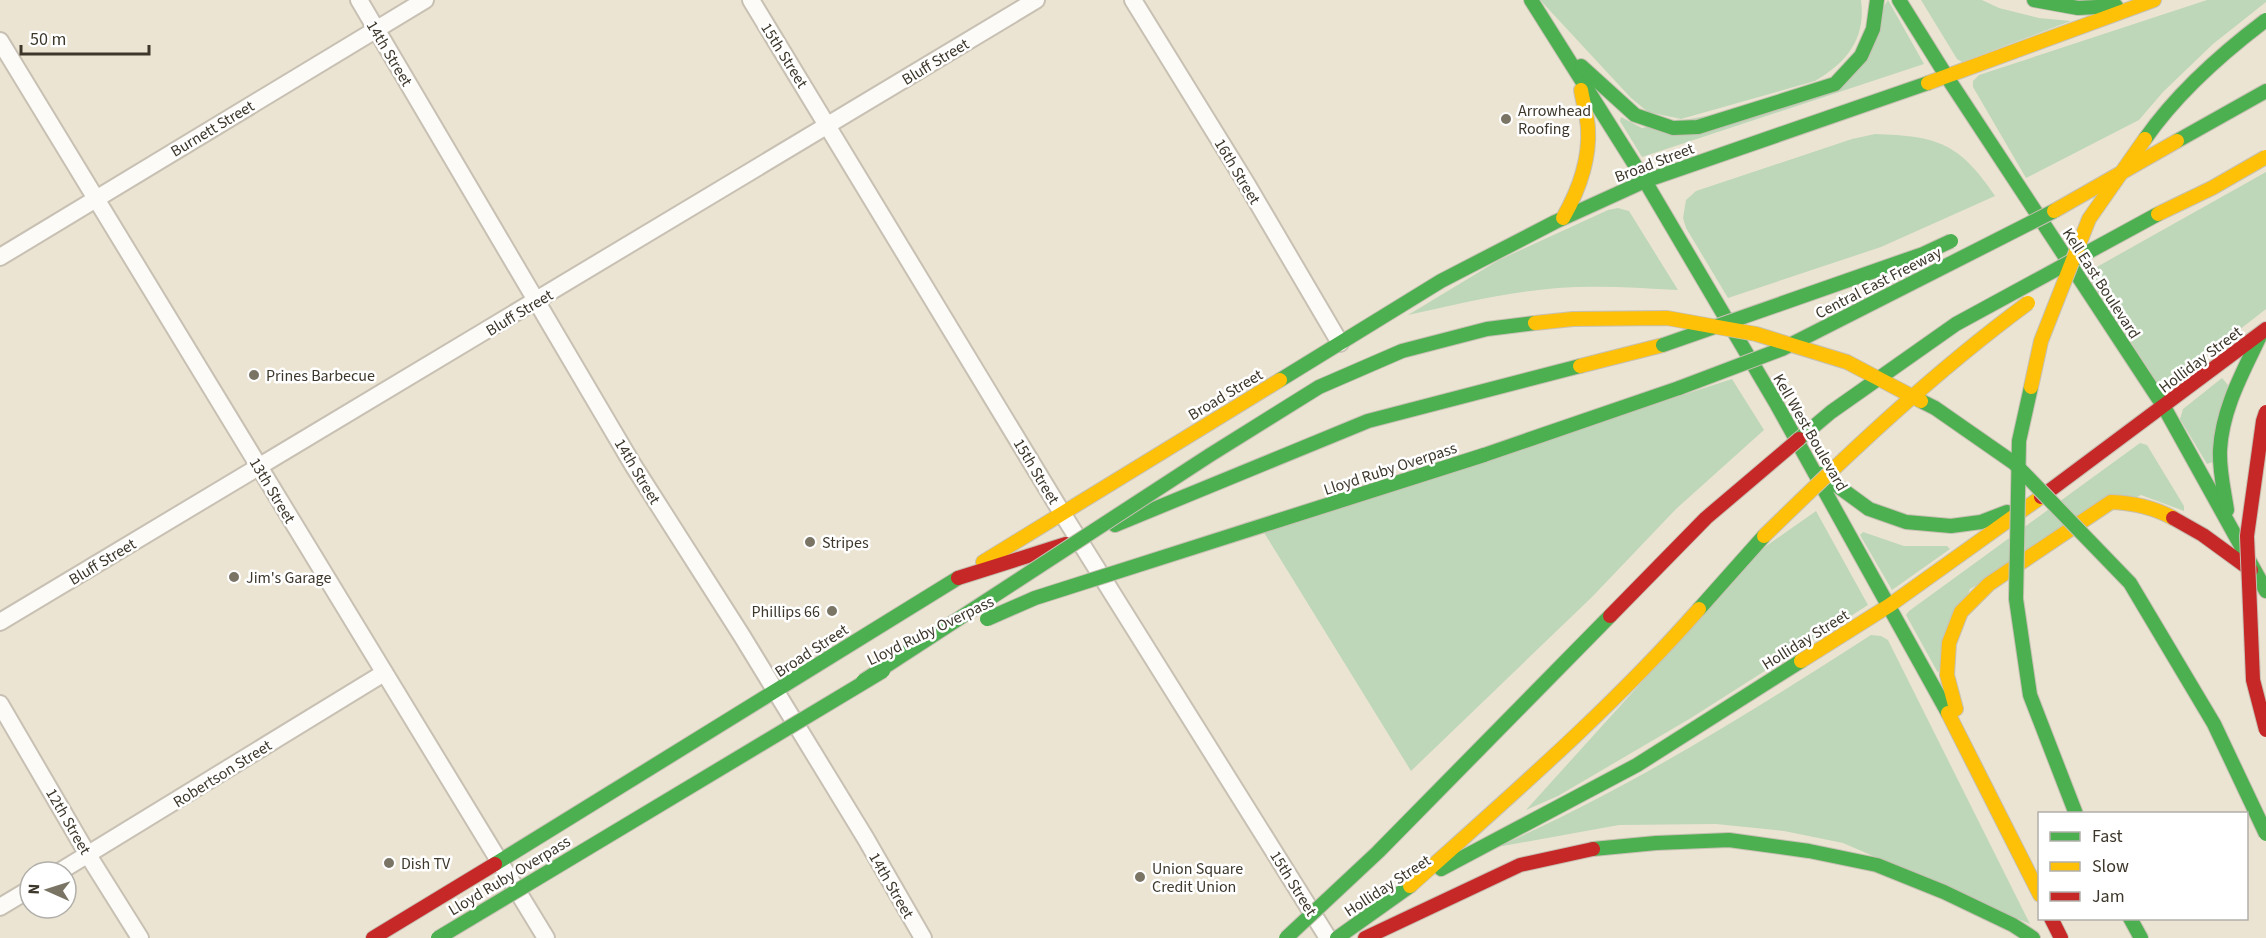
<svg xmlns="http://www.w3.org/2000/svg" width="2266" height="938" font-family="'Source Sans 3',sans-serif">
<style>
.green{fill:#bed7b9}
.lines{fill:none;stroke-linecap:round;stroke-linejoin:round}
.street-casing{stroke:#c7c0b3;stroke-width:20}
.fast-casing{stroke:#c7c0b3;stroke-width:16}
.slow-casing{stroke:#c7c0b3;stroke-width:16}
.jam-casing{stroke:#c7c0b3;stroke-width:16}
.street{stroke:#fcfbf8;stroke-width:16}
.fast{stroke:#4caf50;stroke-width:14}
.slow{stroke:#ffc107;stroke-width:14}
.jam{stroke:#c62828;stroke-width:14}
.fast-bridge-casing{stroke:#c7c0b3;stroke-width:16;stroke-linecap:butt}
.slow-bridge-casing{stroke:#c7c0b3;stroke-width:16;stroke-linecap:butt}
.jam-bridge-casing{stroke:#c7c0b3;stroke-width:16;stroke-linecap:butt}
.fast-bridge{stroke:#4caf50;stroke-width:14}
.slow-bridge{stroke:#ffc107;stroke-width:14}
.jam-bridge{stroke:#c62828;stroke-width:14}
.poi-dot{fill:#7a7465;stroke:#fff;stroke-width:2}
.labels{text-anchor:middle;stroke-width:5;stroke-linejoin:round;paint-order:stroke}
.street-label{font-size:16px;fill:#3d372b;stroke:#fff}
.poi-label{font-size:16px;fill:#3d372b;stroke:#fff;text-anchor:start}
</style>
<rect width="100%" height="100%" fill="#ece4d2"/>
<g class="green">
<path d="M 1540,0 L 1861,0 C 1866,39 1847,62 1815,81 L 1681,119 L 1648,112 L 1631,98 Z"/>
<polygon points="1888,0 1924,64 1642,157 1620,121 1621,117 1642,128 1827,93"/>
<polygon points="1921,0 1982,0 1999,8 2039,18 2071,21 1962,62 1957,59"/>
<polygon points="2207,0 2266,0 2266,2 2213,44 2163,92 2139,120 2026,178 1973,87 1973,81 1979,75"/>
<path d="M 1875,134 C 1938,136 1959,143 1995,196 L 1881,247 L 1728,298 L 1686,228 L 1683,218 L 1686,200 L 1696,191 L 1852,139 Z"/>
<polygon points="2266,172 2266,309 2170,384 2165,386 2159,385 2086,273"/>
<path d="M 1618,208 L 1629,211 L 1678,290 C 1638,288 1598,285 1558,288 C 1507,292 1458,304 1408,315 L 1499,260 L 1608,210 Z"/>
<polygon points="2222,378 2228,385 2213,462 2207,464 2180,419 2183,409"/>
<polygon points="1732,379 1764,430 1676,509 1592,597 1411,771 1263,531"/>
<polygon points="2140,443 2147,445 2184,506 2184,511 2141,495 1970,589 1938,673 1906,615 1909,611"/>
<polygon points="1816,511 1868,605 1691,718 1558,796 1526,810 1762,549"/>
<polygon points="1863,532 1904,546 1947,546 1950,549 1892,590 1860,535"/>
<path d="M 1871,635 L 1881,636 L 1888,640 L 2030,924 L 1843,843 L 1784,831 L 1716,824 L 1619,825 L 1497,847 C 1629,789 1749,713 1871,635 Z"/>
</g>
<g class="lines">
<defs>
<g id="street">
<polyline points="359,0 633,465 742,636 866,839 923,938"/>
<polyline points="751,0 1062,513 1328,938"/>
<polyline points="1133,0 1246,183 1340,343"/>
<polyline points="0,41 546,938"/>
<polyline points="0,257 425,0"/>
<polyline points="0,622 1036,0"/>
<polyline points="0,704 88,855 140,938"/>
<polyline points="59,872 384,673"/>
<polyline points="0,907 30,889"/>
</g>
<g id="fast">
<polyline points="1531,0 1645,181 1777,405 1948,713"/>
<polyline points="1899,0 1947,77 2164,407 2266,591"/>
<polyline points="2034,0 2078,8 2116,6"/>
<polyline points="1581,66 1635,115 1673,128 1698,127 1835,84 1861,56 1873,29 1877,0"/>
<polyline points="2177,141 2266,91"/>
<polyline points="1280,380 1441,281 1555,222 1645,181 1928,83"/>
<polyline points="1484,455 1679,388"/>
<polyline points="1821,474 1869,509 1906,522 1951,526 1981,522 2007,512"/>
<path d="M 2227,510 C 2224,490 2219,470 2220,450 C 2222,409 2243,372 2260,336"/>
<polyline points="1115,525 1368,421 1580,366"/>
<polyline points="1699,609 1764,536"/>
<polyline points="1593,849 1656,843 1729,840 1809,851 1877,865 1944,892 2013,925 2033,938"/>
<polyline points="495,864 958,578"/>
<polyline points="1441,869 1637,765 1801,661"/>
<polyline points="2130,918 2141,938"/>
<polyline points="1337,938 1410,886"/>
</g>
<g id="slow">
<polyline points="1928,83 2154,0"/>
<path d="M 1563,218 C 1579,190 1590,160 1588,128 C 1587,115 1583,102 1581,90"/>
<polyline points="1580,366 1663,345"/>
<polyline points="983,562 1280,380"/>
<polyline points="1801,661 1890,605 2041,497"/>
<path d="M 1956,709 L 1947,675 L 1949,643 L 1961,612 L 1989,584 L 2111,502 C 2133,503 2153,507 2173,518"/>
<polyline points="1948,713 2040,895"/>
<path d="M 1410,886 C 1509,797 1611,709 1699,609"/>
</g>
<g id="jam">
<polyline points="2041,497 2266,329"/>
<polyline points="2173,518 2203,535 2251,570"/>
<polyline points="958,578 1066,544"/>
<polyline points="2051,918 2061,938"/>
<polyline points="373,938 495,864"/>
<polyline points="1365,938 1520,865 1593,849"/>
</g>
</defs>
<use href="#street" class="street-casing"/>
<use href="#fast" class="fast-casing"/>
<use href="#slow" class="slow-casing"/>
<use href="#jam" class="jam-casing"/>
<use href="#street" class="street"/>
<use href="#fast" class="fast"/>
<use href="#slow" class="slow"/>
<use href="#jam" class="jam"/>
<defs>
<g id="fast-bridge">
<path d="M 2145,139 C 2177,93 2221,54 2266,20"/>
<polyline points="1663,345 1923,254 1951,241"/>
<polyline points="2031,387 2019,441 2016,599 2030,695 2076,814"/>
<polyline points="1679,388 1782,349 2054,211"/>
<polyline points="1921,401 1935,408 2014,463 2130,583 2214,724 2266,834"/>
<polyline points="1799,439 1831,412 1956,324 2158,214"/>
<polyline points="987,619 1035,598 1484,455"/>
<polyline points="863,681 1210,455 1319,387 1402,351 1487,329 1535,323"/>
<polyline points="438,938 883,671"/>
<polyline points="1286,938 1378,852 1610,616"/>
</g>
<g id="slow-bridge">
<polyline points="2054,211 2177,141"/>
<polyline points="2158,214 2212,188 2266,157"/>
<polyline points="1535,323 1573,319 1667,318 1756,334 1847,362 1921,401"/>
<polyline points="2031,387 2041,341 2089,219 2145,139"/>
<path d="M 1764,536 C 1848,454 1933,373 2028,303"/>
</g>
<g id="jam-bridge">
<polyline points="2266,412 2263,421 2247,536 2253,680 2266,730"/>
<polyline points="1610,616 1706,518 1799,439"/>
</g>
</defs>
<use href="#fast-bridge" class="fast-bridge-casing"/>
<use href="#slow-bridge" class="slow-bridge-casing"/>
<use href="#jam-bridge" class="jam-bridge-casing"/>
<use href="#fast-bridge" class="fast-bridge"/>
<use href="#slow-bridge" class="slow-bridge"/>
<use href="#jam-bridge" class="jam-bridge"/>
</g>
<g class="poi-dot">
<circle cx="1506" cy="119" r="6"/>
<circle cx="254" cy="375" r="6"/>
<circle cx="810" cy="542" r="6"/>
<circle cx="234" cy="577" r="6"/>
<circle cx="832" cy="611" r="6"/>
<circle cx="389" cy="863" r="6"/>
<circle cx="1140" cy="877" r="6"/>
</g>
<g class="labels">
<g class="street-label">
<text transform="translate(390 53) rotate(59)" y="6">14th Street</text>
<text transform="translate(785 55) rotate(58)" y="6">15th Street</text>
<text transform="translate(935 61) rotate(-31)" y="6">Bluff Street</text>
<text transform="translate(212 128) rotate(-31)" y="6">Burnett Street</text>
<text transform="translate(1654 162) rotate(-21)" y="6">Broad Street</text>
<text transform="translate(1238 171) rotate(59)" y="6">16th Street</text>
<text transform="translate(1878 282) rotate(-27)" y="6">Central East Freeway</text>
<text transform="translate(2102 283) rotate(57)" y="6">Kell East Boulevard</text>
<text transform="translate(519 312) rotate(-31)" y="6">Bluff Street</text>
<text transform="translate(2200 359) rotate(-37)" y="6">Holliday Street</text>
<text transform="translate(1225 394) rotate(-31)" y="6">Broad Street</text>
<text transform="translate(1811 432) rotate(60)" y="6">Kell West Boulevard</text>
<text transform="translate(1390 468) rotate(-18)" y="6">Lloyd Ruby Overpass</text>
<text transform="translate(638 471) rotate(59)" y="6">14th Street</text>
<text transform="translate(1037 471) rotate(59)" y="6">15th Street</text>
<text transform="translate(273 490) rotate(59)" y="6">13th Street</text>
<text transform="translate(102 561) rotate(-31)" y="6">Bluff Street</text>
<text transform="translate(930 630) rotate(-26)" y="6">Lloyd Ruby Overpass</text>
<text transform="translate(1805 639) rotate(-32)" y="6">Holliday Street</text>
<text transform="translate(811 650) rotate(-33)" y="6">Broad Street</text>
<text transform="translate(222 773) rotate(-32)" y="6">Robertson Street</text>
<text transform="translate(69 821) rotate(60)" y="6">12th Street</text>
<text transform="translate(509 875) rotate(-31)" y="6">Lloyd Ruby Overpass</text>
<text transform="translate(1294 883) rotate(58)" y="6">15th Street</text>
<text transform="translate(892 885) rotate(60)" y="6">14th Street</text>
<text transform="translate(1387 885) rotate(-33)" y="6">Holliday Street</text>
</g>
<g class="poi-label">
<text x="1518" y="116">Arrowhead<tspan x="1518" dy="18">Roofing</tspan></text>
<text x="266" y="381">Prines Barbecue</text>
<text x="822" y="548">Stripes</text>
<text x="246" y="583">Jim's Garage</text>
<text x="820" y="617" text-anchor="end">Phillips 66</text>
<text x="401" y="869">Dish TV</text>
<text x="1152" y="874">Union Square<tspan x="1152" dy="18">Credit Union</tspan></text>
</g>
</g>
<rect x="2038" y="812" width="210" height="108" fill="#ffffff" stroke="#b1afaa" stroke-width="1.5"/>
<rect x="2050" y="832" width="30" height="9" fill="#4caf50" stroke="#b1afaa" stroke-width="1.5"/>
<text x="2092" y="842" font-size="18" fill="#3d372b">Fast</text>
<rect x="2050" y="862" width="30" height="9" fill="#ffc107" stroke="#b1afaa" stroke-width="1.5"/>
<text x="2092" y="872" font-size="18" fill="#3d372b">Slow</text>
<rect x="2050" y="892" width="30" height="9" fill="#c62828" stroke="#b1afaa" stroke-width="1.5"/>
<text x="2092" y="902" font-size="18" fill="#3d372b">Jam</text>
<g transform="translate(48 890) rotate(273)"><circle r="28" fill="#ffffff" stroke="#b1afaa" stroke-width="1.5"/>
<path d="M0-4.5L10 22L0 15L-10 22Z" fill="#7a7465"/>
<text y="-9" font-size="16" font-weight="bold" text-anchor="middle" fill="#3d372b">N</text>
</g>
<path d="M21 45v9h128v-9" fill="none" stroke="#3d372b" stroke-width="3"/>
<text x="30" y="45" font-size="18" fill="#3d372b" stroke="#ffffff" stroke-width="4.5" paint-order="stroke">50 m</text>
</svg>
